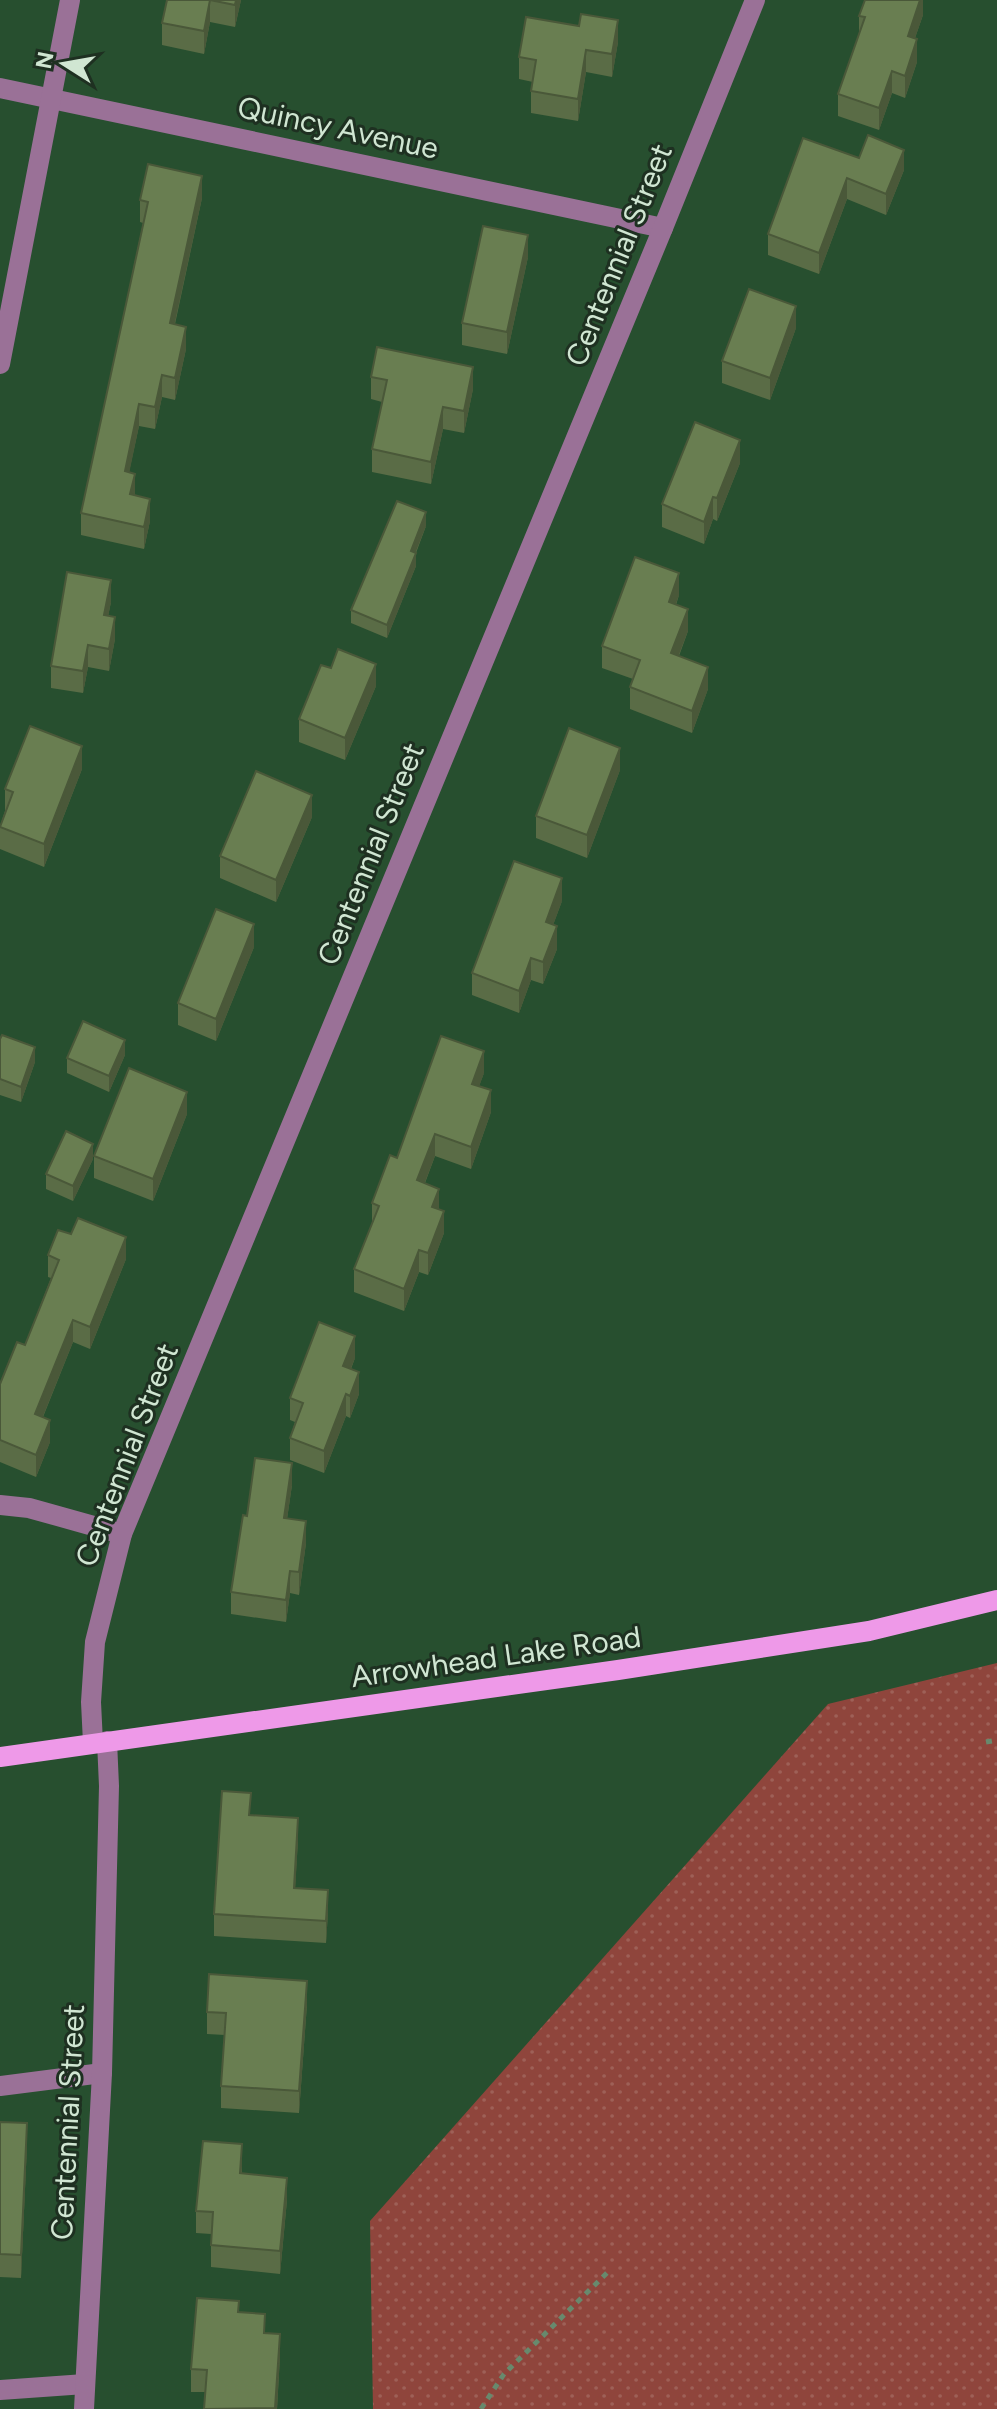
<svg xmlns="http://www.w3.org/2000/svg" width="997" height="2409" font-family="Figtree,sans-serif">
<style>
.grass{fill:url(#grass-dots)}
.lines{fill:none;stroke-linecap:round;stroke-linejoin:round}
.path{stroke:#68896d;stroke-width:5;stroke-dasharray:6 6;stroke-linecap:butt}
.minor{stroke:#9a7197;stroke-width:20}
.major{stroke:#ee99e8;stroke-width:20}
.wall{fill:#5a6c46}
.shaded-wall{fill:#4a5839}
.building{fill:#697e51;stroke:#4a5839;stroke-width:2}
.labels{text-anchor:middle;stroke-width:6;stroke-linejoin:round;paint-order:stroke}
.street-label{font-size:30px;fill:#d0e6d2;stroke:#1e3021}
</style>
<defs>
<pattern id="grass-dots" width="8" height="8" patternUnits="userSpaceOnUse" patternTransform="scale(2)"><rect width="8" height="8" fill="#8f453c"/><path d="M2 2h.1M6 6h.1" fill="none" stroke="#9e6057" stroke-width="1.8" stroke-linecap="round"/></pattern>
</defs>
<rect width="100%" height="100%" fill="#274f2f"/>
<polygon class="grass" points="997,1663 997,2409 373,2409 370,2221 828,1704"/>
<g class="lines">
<g class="path">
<polyline points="986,1742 997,1740"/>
<polyline points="481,2409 504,2374 611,2269"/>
</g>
<g class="minor">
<polyline points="0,88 663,228"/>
<polyline points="0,364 70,0"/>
<polyline points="0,1505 29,1508 122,1534"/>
<polyline points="93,1743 91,1702 95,1642 122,1534 663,228 755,0"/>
<polyline points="0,2086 102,2073"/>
<polyline points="0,2390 85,2384"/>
<polyline points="84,2409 102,2073 109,1786 107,1741"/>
</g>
<polyline class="major" points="0,1757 618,1670 869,1631 997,1600"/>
</g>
<g class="wall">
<polygon points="167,0 241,0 235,27 210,22 204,54 162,45 162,23"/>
<polygon points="923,0 923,15 915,38 917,62 905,98 892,93 879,130 838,116 838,94 859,34 859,16"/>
<polygon points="618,42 612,77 586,72 578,121 531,113 531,91 533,82 519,79 519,57"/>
<polygon points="859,158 904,170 886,215 847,199 819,274 768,255 768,234"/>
<polygon points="202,198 175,324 186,349 175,400 162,397 155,429 139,426 129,472 135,495 150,521 144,549 81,535 81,513 143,223 140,222 140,200"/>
<polygon points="528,257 507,354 462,345 462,323"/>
<polygon points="796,328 770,400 722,383 722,361"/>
<polygon points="371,377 473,389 464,433 443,429 431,484 372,472 372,449 382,402 371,399"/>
<polygon points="740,463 717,521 713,519 704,544 662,527 662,504"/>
<polygon points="426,526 416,553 416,566 387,638 351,623 351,610"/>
<polygon points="679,595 676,605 688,631 679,656 708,689 692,733 630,709 630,687 633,679 602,668 602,646"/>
<polygon points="111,602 108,616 115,639 109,671 88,667 83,693 51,688 51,666"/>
<polygon points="376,686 345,760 299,742 299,719"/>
<polygon points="82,769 44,867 0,849 0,826 5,811 5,789"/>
<polygon points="620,770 587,858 536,838 536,816"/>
<polygon points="312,817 276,902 220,878 220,856"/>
<polygon points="562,901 553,925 557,949 543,984 531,980 519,1013 472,995 472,973"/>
<polygon points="254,947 216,1041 178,1025 178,1003"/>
<polygon points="0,1039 35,1062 21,1102 0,1095"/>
<polygon points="125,1055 109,1092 67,1073 67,1058"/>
<polygon points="484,1073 479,1086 491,1112 471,1169 435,1156 425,1183 439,1209 444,1233 428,1275 419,1272 404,1311 354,1292 354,1269 372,1223 372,1203 397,1158"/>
<polygon points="187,1114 153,1201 94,1178 94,1156"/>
<polygon points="93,1159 73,1201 46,1189 46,1174"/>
<polygon points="48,1255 126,1259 90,1349 73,1342 43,1417 50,1442 36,1477 0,1462 0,1384 25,1345 51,1278 48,1277"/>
<polygon points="355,1358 351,1369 359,1394 350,1418 346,1416 324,1473 290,1460 290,1438 295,1422 290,1420 290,1398"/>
<polygon points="292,1485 287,1519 306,1543 299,1595 290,1593 286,1622 231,1614 231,1592 247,1516"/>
<polygon points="251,1815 298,1840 295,1888 328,1912 326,1943 214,1936 214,1914"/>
<polygon points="307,2004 299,2113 221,2108 221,2086 225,2035 207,2034 207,2012"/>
<polygon points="0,2122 27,2145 21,2278 0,2277"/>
<polygon points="242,2166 242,2174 287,2200 280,2274 211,2267 211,2234 196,2233 196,2211"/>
<polygon points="239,2312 265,2333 280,2356 277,2409 204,2409 205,2392 191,2392 191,2369"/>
</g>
<g class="shaded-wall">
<polygon points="210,0 210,22 204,54 204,31"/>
<polygon points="236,0 241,0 235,27 235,5"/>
<polygon points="920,0 923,0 923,15 908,58 908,36"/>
<polygon points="618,20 618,42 612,77 612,54"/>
<polygon points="917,39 917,62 905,98 905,76"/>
<polygon points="586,50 586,72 578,121 578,99"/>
<polygon points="892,71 892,93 879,130 879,108"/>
<polygon points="904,150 904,170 886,215 886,194"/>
<polygon points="202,176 202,198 170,345 170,323"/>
<polygon points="847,178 847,199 819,274 819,253"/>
<polygon points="528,235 528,257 507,354 507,332"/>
<polygon points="796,306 796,328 770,400 770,378"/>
<polygon points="186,327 186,349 175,400 175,378"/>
<polygon points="473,367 473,389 464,433 464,411"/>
<polygon points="162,375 162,397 155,429 155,407"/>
<polygon points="139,404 139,426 125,493 125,471"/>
<polygon points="443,407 443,429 431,484 431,462"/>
<polygon points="740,440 740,463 717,521 717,498"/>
<polygon points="135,474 135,496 130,494"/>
<polygon points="713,497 713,519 704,544 704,522"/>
<polygon points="150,499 150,521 144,549 144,527"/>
<polygon points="426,512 426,526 411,564 411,551"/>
<polygon points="416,553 416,566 387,638 387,625"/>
<polygon points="679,573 679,595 669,624 669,602"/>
<polygon points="111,580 111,602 104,637 104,615"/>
<polygon points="688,609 688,631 671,675 671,653"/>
<polygon points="115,617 115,639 109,671 109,649"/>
<polygon points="88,645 88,667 83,693 83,671"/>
<polygon points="376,664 376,686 345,760 345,738"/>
<polygon points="708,667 708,689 692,733 692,711"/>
<polygon points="82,746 82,769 44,867 44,844"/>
<polygon points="620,748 620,770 587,858 587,835"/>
<polygon points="312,795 312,817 276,902 276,880"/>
<polygon points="562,878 562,901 546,944 546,922"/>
<polygon points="254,924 254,947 216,1041 216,1019"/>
<polygon points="557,926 557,949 543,984 543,962"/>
<polygon points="531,958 531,980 519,1013 519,991"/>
<polygon points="125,1040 125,1055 109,1092 109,1076"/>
<polygon points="35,1047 35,1062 21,1102 21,1087"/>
<polygon points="484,1051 484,1073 472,1106 472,1084"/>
<polygon points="491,1090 491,1112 471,1169 471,1147"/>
<polygon points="187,1092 187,1114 153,1201 153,1179"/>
<polygon points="435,1134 435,1156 417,1203 417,1180"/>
<polygon points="93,1144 93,1159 73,1201 73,1186"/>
<polygon points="439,1189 439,1211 432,1207"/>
<polygon points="444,1211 444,1233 428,1275 428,1253"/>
<polygon points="126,1237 126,1259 90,1349 90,1327"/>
<polygon points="419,1250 419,1272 404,1311 404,1289"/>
<polygon points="73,1320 73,1342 35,1436 35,1414"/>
<polygon points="355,1336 355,1358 343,1388 343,1366"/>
<polygon points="359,1372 359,1394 350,1418 350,1396"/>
<polygon points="346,1394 346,1416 324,1473 324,1451"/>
<polygon points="50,1420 50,1442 36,1477 36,1455"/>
<polygon points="292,1463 292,1485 284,1540 284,1518"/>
<polygon points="306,1521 306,1543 299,1595 299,1572"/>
<polygon points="290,1571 290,1593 286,1622 286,1600"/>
<polygon points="298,1818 298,1840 294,1910 294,1888"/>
<polygon points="328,1890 328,1912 326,1943 326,1921"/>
<polygon points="307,1981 307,2004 299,2113 299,2091"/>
<polygon points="27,2123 27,2145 21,2278 21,2255"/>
<polygon points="242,2144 242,2166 240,2195 240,2173"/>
<polygon points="287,2178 287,2200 280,2274 280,2251"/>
<polygon points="280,2334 280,2356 277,2409 275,2409"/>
</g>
<g class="building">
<polygon points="167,0 236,0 235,5 210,0 204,31 162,23"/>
<polygon points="865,0 920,0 908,36 917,39 905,76 892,71 879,108 838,94 865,17 859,16"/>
<polygon points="581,14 618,20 612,54 586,50 578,99 531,91 536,60 519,57 526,17 579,26"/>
<polygon points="868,135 904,150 886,194 847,178 819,253 768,234 803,138 859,158"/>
<polygon points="148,164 202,176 170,323 186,327 175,378 162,375 155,407 139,404 125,471 135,474 130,494 150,499 144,527 81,513 148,202 140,200"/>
<polygon points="483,226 528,235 507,332 462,323"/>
<polygon points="749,289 796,306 770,378 722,361"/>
<polygon points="377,347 473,367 464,411 443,407 431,462 372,449 387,380 371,377"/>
<polygon points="695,422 740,440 717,498 713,497 704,522 662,504"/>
<polygon points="397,501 426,512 411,551 416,553 387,625 351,610"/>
<polygon points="635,557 679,573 669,602 688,609 671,653 708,667 692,711 630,687 640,660 602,646"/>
<polygon points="67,572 111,580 104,615 115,617 109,649 88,645 83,671 51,666"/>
<polygon points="338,649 376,664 345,738 299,719 321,665 331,668"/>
<polygon points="30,726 82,746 44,844 0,827 13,792 5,789"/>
<polygon points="569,728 620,748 587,835 536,816"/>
<polygon points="256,771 312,795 276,880 220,856"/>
<polygon points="514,861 562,878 546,922 557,926 543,962 531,958 519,991 472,973"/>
<polygon points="216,909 254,924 216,1019 178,1003"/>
<polygon points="83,1021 125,1040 109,1076 67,1058"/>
<polygon points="2,1035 35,1047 21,1087 0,1079 0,1039"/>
<polygon points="441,1036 484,1051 472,1084 491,1090 471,1147 435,1134 417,1180 439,1189 432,1207 444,1211 428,1253 419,1250 404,1289 354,1269 379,1206 372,1203 390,1155 397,1158"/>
<polygon points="129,1068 187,1092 153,1179 94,1156"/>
<polygon points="66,1131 93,1144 73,1186 46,1174"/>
<polygon points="78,1218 126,1237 90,1327 73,1320 35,1414 50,1420 36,1455 0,1440 0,1384 17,1342 25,1345 59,1260 48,1255 58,1230 71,1234"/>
<polygon points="319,1322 355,1336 343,1366 359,1372 350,1396 346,1394 324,1451 290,1438 303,1403 290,1398"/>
<polygon points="255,1458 292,1463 284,1518 306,1521 299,1572 290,1571 286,1600 231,1592 243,1515 247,1516"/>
<polygon points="222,1791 251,1793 249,1815 298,1818 294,1888 328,1890 326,1921 214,1914"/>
<polygon points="209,1974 307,1981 299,2091 221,2086 226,2013 207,2012"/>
<polygon points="0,2122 27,2123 21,2255 0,2254"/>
<polygon points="203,2141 242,2144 240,2173 287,2178 280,2251 211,2245 213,2212 196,2211"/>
<polygon points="197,2298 239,2301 238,2312 265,2314 264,2333 280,2334 275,2408 204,2409 207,2370 191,2369"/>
</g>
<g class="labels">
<g class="street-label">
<text transform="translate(338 128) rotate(12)" y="10">Quincy Avenue</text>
<text transform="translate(619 255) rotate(-68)" y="10">Centennial Street</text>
<text transform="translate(371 854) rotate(-68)" y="10">Centennial Street</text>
<text transform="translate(127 1455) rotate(-69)" y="10">Centennial Street</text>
<text transform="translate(496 1657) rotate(-8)" y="10">Arrowhead Lake Road</text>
<text transform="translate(68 2122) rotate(-87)" y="10">Centennial Street</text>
</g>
</g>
<g transform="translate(64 64) rotate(281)" stroke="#1e3021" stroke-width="6" paint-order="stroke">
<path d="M0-6L14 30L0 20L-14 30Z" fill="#d0e6d2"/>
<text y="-12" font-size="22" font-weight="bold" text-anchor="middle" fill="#d0e6d2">N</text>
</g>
</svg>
